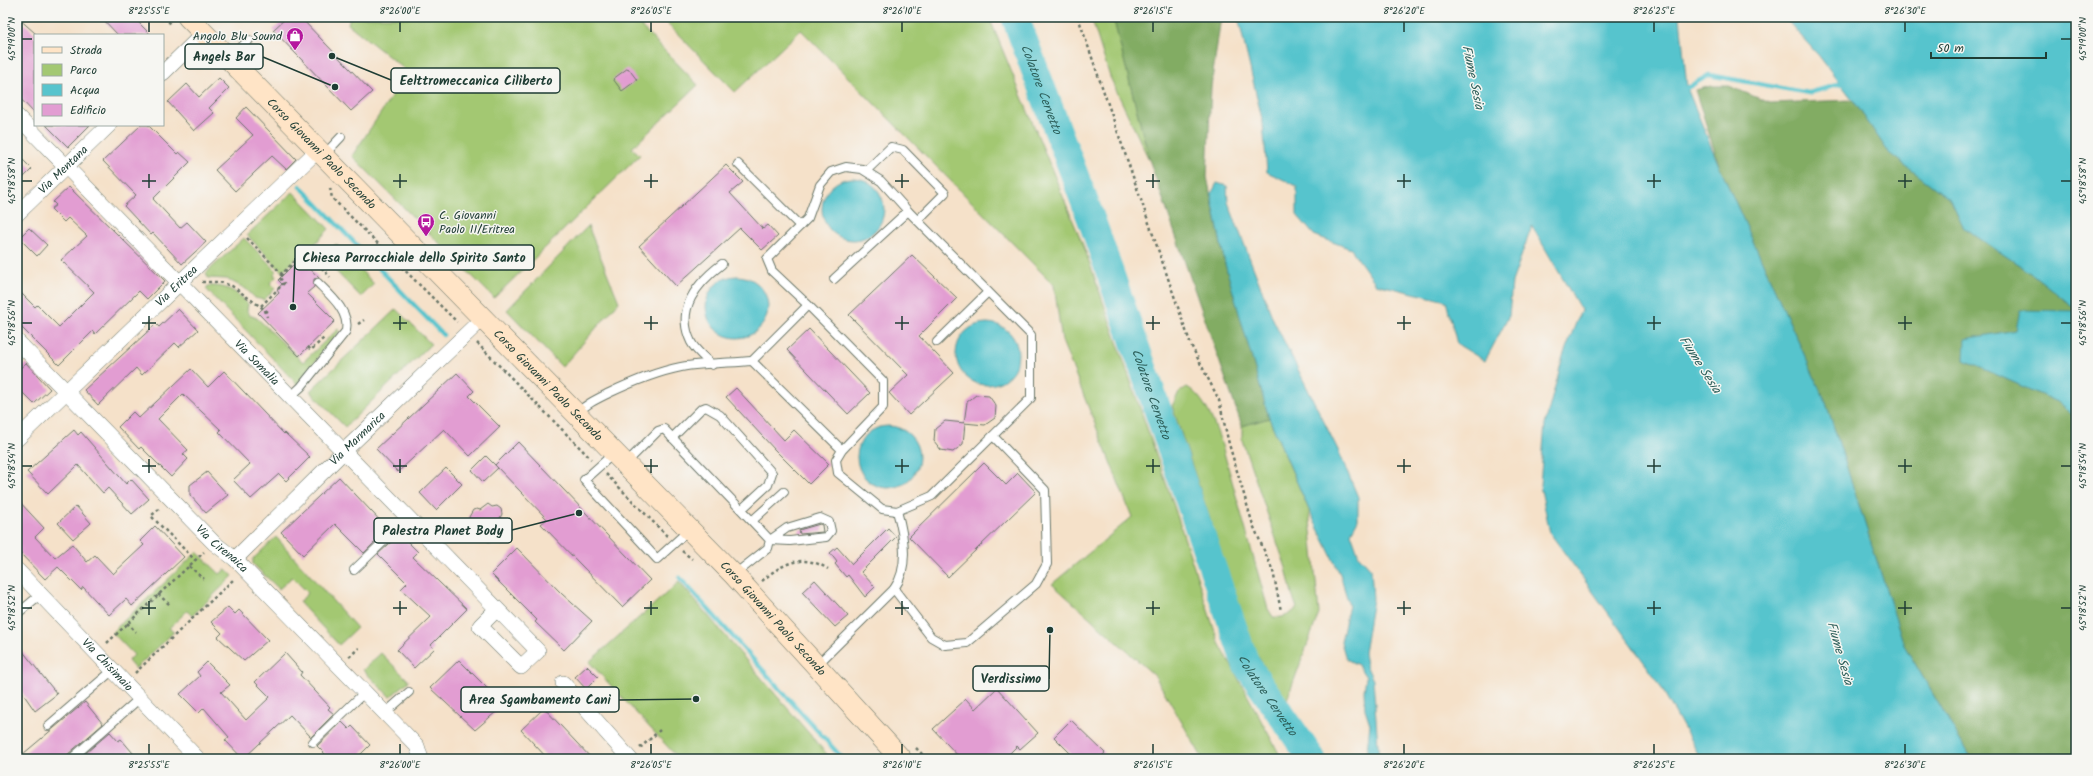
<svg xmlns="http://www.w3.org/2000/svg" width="2093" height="776" font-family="Kalam,sans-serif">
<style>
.green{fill:#a3c872;stroke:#618253}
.forest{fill:#82ac64;stroke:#50744c}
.water{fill:#57c4cd;stroke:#3b8080}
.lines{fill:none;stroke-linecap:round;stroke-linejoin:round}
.stream{stroke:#57c4cd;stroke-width:4.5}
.river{stroke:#57c4cd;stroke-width:28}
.building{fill:#e29dd2}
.service-casing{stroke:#6a7668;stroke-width:10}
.minor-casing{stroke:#6a7668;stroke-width:16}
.secondary-casing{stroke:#6a7668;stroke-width:22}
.path{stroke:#6a7668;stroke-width:2.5;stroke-dasharray:3 3;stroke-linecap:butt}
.service{stroke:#fff;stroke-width:8}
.minor{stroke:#fff;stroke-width:15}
.secondary{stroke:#ffe4c6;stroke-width:21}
.ticks{fill:none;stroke:#1f3d34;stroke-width:1.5}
.labels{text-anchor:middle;stroke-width:3;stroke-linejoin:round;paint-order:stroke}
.poi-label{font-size:12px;fill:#1f3d34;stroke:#f6f6f2;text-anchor:end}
.street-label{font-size:12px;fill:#1f3d34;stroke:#f6f6f2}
.water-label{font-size:13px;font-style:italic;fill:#2d5f5a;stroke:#f6f6f2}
.leader{fill:none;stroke:#1f3d34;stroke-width:1.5}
.callout-dot{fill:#1f3d34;stroke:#f6f6f2;stroke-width:1.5}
.callout{fill:#f6f6f2;stroke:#1f3d34;stroke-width:1.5}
.callout-label{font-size:13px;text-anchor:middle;font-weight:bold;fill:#1f3d34}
.neatline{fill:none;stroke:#1f3d34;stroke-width:1.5}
.ticks-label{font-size:10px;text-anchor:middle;fill:#1f3d34}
</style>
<rect width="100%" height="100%" fill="#f6f6f2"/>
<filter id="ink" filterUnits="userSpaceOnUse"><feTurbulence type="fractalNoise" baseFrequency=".025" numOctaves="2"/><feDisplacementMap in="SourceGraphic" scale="8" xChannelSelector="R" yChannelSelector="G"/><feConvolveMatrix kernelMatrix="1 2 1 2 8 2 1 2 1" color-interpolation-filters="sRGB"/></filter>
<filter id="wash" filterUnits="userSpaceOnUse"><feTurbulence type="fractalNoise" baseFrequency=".012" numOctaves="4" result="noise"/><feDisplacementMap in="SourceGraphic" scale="16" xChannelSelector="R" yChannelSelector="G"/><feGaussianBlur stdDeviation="0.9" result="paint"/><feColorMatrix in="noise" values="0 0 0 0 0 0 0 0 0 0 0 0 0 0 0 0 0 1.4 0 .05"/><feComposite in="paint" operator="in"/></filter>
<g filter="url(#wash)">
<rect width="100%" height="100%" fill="#f5e1c9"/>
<g class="green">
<polygon points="350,17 632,17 698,85 632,148 640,155 494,298 352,156 408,72 348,24"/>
<polygon points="661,17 989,17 1085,250 1172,500 1218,641 1282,759 1203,759 1155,676 1052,584 1132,517 1062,341 1054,285 801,30 735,92"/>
<polygon points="1091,17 1113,17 1150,162 1110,77"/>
<polygon points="293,192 329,229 309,250 307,248 282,272 247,235"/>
<polygon points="588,226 619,302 562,367 507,310"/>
<polygon points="244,238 277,271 274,274 276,277 270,283 275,289 264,300 255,298 246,289 227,279 208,278 206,273"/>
<polygon points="336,244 374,284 361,297 322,257"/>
<path d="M 208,286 C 225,285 237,291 248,304 L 247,311 L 249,315 L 257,318 L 303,362 L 338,329 L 340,331 L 297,384 L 206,289 Z"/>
<polygon points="396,309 431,344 345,427 310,391"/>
<path d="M 1187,387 C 1205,397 1214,423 1221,442 L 1268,609 L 1273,617 C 1283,619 1291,614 1297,608 L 1292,594 L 1286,568 L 1242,440 L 1242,426 L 1269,418 L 1309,510 L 1319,613 L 1286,702 L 1254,650 L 1172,406 L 1179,392 Z"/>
<polygon points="276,537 357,628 339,645 299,602 308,593 292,577 279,589 253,564 253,559"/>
<polygon points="197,552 220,574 226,569 233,576 192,616 187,611 169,628 174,632 135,669 128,661 134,655 112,632"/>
<polygon points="679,582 831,759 679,759 589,662"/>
<polygon points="381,653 409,681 390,697 363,670"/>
</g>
<g class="forest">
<polygon points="1113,17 1221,17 1211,87 1207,177 1225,264 1269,418 1242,426 1150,162"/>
<polygon points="1712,86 1729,86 1770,103 1853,100 1889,153 1951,200 1964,228 2031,273 2076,309 2076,311 2016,330 1966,339 1964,360 2059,403 2076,418 2076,759 1971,759 1904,645 1826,403 1720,168 1695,90"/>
</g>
<g class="water">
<polygon points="1238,17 1680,17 1687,88 1720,168 1826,403 1904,645 1971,759 1701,759 1657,680 1550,533 1540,485 1545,424 1563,356 1581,310 1532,226 1512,282 1509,316 1485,361 1457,344 1446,301 1376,284 1351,249 1314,235 1297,215 1297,186 1267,172 1263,123"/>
<polygon points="1784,17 2076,17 2076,309 2031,273 1964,228 1951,200 1889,153 1853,100 1819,56"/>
<circle cx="853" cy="209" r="31"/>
<polygon points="1217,183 1227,186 1228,202 1273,319 1339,452 1358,497 1358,520 1351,533 1359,556 1371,569 1373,599 1364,653 1366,665 1373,680 1379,759 1366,759 1370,724 1365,709 1364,691 1366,677 1358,665 1346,659 1341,642 1349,605 1340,574 1309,510 1269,418 1225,264 1211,194"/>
<circle cx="737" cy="307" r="31"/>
<polygon points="2020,310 2076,311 2076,418 2059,403 1964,360 1965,339 2016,330"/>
<circle cx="987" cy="354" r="31"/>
<circle cx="888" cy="457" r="31"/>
</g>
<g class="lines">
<g class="stream">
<polyline points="1687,88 1709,75 1809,93 1840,84"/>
<polyline points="300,186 443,335"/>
<polyline points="680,578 843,759"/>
</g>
<path class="river" id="s1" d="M 1015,17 L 1093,224 L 1246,664 L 1312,759"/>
</g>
<g id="blocks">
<g class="building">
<polygon points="17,17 35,33 35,114 17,95"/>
<polygon points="101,17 133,17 151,35 118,35"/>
<polygon points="287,17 300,17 372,92 351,111 273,30"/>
<polygon points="628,68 637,80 622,91 613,79"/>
<polygon points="219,78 229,88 209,108 214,113 194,131 168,102 187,84 199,97"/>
<polygon points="246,107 296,159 286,169 272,156 235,191 215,170 253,135 236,118"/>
<polygon points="46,125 90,125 68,147"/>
<polygon points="141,125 148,125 177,154 179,152 190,162 153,199 180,228 187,222 206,242 182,264 153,233 151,235 124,206 136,195 103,161"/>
<polygon points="17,154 32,169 17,184"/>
<polygon points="726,165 743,182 730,193 763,229 768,225 778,236 762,250 740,228 676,286 639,246"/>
<polygon points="69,187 165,281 147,299 139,291 95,334 93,331 59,365 17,323 17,289 35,307 37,305 59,327 94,292 61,260 87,236 68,218 64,222 51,209 56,205 53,202"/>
<polygon points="29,228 47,245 37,256 19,238"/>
<polygon points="912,255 957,298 919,336 954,373 909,415 889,393 908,375 849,315"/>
<polygon points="300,258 319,278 314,279 314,287 307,293 335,321 299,356 258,313 279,293 277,290 282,284 278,280"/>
<polygon points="178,309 198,330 179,347 175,343 142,375 136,368 98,405 84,390 156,324 159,327"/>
<polygon points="809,329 870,393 848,414 787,350"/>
<polygon points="26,363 50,389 34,404 17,387 17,371"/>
<polygon points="191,369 208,387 224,371 284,434 285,433 310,457 286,481 279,474 251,499 233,480 250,464 219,432 221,430 183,394 158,419 188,450 183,454 188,459 171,477 141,447 139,449 118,427 133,412 139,418"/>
<polygon points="457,373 474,391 469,396 500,427 470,456 444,429 398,472 376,449"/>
<polygon points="736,388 784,440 794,430 829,464 809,484 775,450 726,397"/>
<polygon points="976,395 989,396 996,406 995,418 985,425 964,423 967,402"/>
<polygon points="945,421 965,423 963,444 953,452 941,450 934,441 935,429"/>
<polygon points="74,430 78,435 81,432 126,484 131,479 149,499 132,514 108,488 103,493 78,465 48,494 27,472"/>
<polygon points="518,442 650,580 622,607 541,524 547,519 495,465"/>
<polygon points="486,456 498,468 483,482 472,470"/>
<polygon points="984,463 1006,485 1018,473 1036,492 948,577 909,537"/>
<polygon points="446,468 462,484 436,510 420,493"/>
<polygon points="207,472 228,495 206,513 190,495 190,485"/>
<polygon points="339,477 388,529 364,553 335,524 303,555 281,532"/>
<polygon points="17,499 44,528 35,537 55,558 72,544 87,562 95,555 113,574 144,545 140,541 155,526 184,557 132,606 126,599 109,615 83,587 81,590 58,567 45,579 17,550"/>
<polygon points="488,504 492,507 497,506 501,509 502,514 500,518 508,527 497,539 495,537 489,542 481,536 479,538 468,527 471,525 469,517 473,510 477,509 480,510"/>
<polygon points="76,506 91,523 73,539 58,523"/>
<polygon points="820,524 822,525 823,532 800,534 799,530"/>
<polygon points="888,528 896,537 861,572 875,587 865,597 848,575 846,577 835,564 837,562 830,553 837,547 852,564"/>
<polygon points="400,534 418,552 413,557 467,609 431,645 434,649 414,668 397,650 431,617 401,589 407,583 378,554"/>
<polygon points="517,548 562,594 592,621 564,650 535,622 537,620 491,574"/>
<polygon points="815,580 848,616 835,627 802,592"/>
<polygon points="228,607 235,614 239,610 268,640 244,661 218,637 222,633 211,622"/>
<polygon points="17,644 57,694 35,711 17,685"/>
<polygon points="285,653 302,672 300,675 330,707 328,709 334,714 311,737 290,715 243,759 225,740 229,737 204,708 199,713 180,694 200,676 197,672 207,662 230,685 221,692 246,720 270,697 255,682"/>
<polygon points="459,660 504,705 475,730 430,688"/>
<polygon points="587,666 598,677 586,689 575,677"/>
<polygon points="997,688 1038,733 1020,749 1017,746 1004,759 961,759 933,729 966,699 975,709"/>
<polygon points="85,702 103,724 67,755 66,759 17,759"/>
<polygon points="544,708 592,759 548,759 521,730"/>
<polygon points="1071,720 1105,753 1099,759 1076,759 1054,737"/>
<polygon points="342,722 349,729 352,726 370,745 356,759 330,759 317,746"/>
<polygon points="110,732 118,741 121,739 138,759 79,759"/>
</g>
</g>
</g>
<g filter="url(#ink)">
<use href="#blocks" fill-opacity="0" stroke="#6a7668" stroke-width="1"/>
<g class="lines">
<defs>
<g id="service">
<polyline points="229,58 249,40"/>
<polyline points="324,155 341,137"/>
<polyline points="738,164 800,226"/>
<polyline points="866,171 891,147 903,150 945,193 918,220"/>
<polyline points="808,305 772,271 767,259 808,218 820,185 831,172 846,167 862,169 881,181 908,211"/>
<polyline points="937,342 988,292"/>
<path d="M 712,365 C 705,358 695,350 691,342 C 675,309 697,283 722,264"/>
<path d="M 290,397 L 301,387 L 346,331 C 350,312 331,296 318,283"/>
<path d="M 576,414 C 586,404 597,399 609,393 C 632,382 656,372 681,367 C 704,363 729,363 752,361"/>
<polyline points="672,438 701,409 706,407 720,415 772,473 768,485 742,509"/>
<polyline points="842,450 883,407 883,381 808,305 752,361 842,450 836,460 838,473 882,509 897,511"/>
<polyline points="613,454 584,480 657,559 688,531"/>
<polyline points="625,464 658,431 664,429 770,540 768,548 734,575"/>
<polygon points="820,518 829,522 831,531 826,537 790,541 770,540 787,528"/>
<polyline points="753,520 784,492"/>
<polyline points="354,570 408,518"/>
<polyline points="894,589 931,637 945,645 967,643 1036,584 1047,564 1045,490 993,436"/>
<polyline points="17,614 41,594"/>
<path d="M 817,665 L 894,589 C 909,568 904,535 897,511 L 932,496 L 1031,398 L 1031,335 L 908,211 L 834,279"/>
<polyline points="385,713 409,692"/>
<polyline points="48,726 113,670"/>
<polyline points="313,742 365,692"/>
<polyline points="71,759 140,698"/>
</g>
<g id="minor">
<polyline points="163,73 204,33"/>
<path id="s2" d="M 17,116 L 538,651 L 521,667 L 480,626 L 497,609"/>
<path id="s3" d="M 17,214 L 109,125"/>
<path id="s4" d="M 17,341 L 214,543 L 235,559 L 417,746 L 421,759"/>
<path id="s5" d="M 17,439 L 318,150"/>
<path id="s6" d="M 235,559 L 343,452 L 482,319"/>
<path id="s7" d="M 17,570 L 198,759"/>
<polyline points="563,683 630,759"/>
</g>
<g id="secondary">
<path id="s8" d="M 188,17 L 734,575 L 901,759"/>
</g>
</defs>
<use href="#service" class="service-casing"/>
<use href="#minor" class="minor-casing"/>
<use href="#secondary" class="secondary-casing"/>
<g class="path">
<polyline points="164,17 171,24"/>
<polyline points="1078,17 1191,345 1219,400 1229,444 1253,525 1273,571 1281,611"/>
<polyline points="330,188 332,198 457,322"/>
<polyline points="247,238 283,275"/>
<polyline points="202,282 219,282 232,286 268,312"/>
<polyline points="261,306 284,283 279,277 306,250 330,277"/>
<polyline points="265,310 267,317"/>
<polyline points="358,324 364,320"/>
<polyline points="477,343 591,459"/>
<polyline points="308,347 311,350 324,338"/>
<polyline points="606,474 667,536"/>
<polyline points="159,509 151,516 195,560"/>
<polyline points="682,551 692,559"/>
<polyline points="189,566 204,579"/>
<path d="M 762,581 C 782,563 803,553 828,569"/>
<polyline points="158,594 170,605"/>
<polyline points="127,623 136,632"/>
<polyline points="107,643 204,552"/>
<polyline points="349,657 359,648"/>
<polyline points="135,673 234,579"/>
<polyline points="640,748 660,730"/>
<polyline points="916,748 927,759"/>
</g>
<use href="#service" class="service"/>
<use href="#minor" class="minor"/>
<use href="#secondary" class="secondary"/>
</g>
</g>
<path class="ticks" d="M 149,22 L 149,32M 400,22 L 400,32M 651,22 L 651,32M 902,22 L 902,32M 1153,22 L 1153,32M 1404,22 L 1404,32M 1654,22 L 1654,32M 1905,22 L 1905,32M 22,39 L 32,39M 2061,39 L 2071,39M 149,174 L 149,188M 400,174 L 400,188M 651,174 L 651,188M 902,174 L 902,188M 1153,174 L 1153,188M 1404,174 L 1404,188M 1654,174 L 1654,188M 1905,174 L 1905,188M 22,181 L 32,181M 142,181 L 156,181M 393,181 L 407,181M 644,181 L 658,181M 895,181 L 909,181M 1146,181 L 1160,181M 1397,181 L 1411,181M 1647,181 L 1661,181M 1898,181 L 1912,181M 2061,181 L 2071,181M 149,316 L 149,330M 400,316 L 400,330M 651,316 L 651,330M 902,316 L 902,330M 1153,316 L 1153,330M 1404,316 L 1404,330M 1654,316 L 1654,330M 1905,316 L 1905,330M 22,323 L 32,323M 142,323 L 156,323M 393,323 L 407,323M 644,323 L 658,323M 895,323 L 909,323M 1146,323 L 1160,323M 1397,323 L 1411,323M 1647,323 L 1661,323M 1898,323 L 1912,323M 2061,323 L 2071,323M 149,459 L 149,473M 400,459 L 400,473M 651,459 L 651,473M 902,459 L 902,473M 1153,459 L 1153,473M 1404,459 L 1404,473M 1654,459 L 1654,473M 1905,459 L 1905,473M 22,466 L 32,466M 142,466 L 156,466M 393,466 L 407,466M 644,466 L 658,466M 895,466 L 909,466M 1146,466 L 1160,466M 1397,466 L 1411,466M 1647,466 L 1661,466M 1898,466 L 1912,466M 2061,466 L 2071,466M 149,601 L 149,615M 400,601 L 400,615M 651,601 L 651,615M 902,601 L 902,615M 1153,601 L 1153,615M 1404,601 L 1404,615M 1654,601 L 1654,615M 1905,601 L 1905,615M 22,608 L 32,608M 142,608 L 156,608M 393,608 L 407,608M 644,608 L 658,608M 895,608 L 909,608M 1146,608 L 1160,608M 1397,608 L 1411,608M 1647,608 L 1661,608M 1898,608 L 1912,608M 2061,608 L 2071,608M 149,744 L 149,754M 400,744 L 400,754M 651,744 L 651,754M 902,744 L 902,754M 1153,744 L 1153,754M 1404,744 L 1404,754M 1654,744 L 1654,754M 1905,744 L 1905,754"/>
<defs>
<symbol id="shop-pin" viewBox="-11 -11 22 30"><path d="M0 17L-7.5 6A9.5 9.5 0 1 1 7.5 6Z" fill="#b5179e" stroke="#f6f6f2"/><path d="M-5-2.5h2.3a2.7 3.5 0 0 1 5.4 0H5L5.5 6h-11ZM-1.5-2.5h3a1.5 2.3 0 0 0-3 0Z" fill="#fff"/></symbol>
<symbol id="bus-pin" viewBox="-11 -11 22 30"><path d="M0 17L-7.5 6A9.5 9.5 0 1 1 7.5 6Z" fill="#b5179e" stroke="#f6f6f2"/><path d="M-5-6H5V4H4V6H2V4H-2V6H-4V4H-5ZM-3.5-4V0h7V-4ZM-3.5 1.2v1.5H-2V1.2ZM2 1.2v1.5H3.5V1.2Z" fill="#fff"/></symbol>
</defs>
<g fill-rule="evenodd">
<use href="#shop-pin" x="285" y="26" width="20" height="27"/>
<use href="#bus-pin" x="416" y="212" width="20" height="27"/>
</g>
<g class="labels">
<g class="poi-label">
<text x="282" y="40">Angolo Blu Sound</text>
<text x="439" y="219" text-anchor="start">C. Giovanni<tspan x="439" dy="14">Paolo II/Eritrea</tspan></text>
</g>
<g class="street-label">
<text dy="4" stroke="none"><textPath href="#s8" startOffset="191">Corso Giovanni Paolo Secondo</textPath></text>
<text dy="4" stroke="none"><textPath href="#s3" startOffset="64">Via Mentana</textPath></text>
<text dy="4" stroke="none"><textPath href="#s5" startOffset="221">Via Eritrea</textPath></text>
<text dy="4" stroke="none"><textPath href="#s2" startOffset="344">Via Somalia</textPath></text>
<text dy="4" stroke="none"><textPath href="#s8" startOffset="515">Corso Giovanni Paolo Secondo</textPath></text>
<text dy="4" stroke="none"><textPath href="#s6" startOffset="172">Via Marmarica</textPath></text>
<text dy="4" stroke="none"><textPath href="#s4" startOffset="292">Via Cirenaica</textPath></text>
<text dy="4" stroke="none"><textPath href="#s8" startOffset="839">Corso Giovanni Paolo Secondo</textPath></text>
<text dy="4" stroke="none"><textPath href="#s7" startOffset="131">Via Chisimaio</textPath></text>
</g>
<g class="water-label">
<text transform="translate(1474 77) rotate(78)" y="5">Fiume Sesia</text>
<text dy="5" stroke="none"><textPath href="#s1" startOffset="77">Colatore Cervetto</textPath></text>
<text transform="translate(1701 364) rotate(57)" y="5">Fiume Sesia</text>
<text dy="5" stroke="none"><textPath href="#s1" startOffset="401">Colatore Cervetto</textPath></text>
<text transform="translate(1841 653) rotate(74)" y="5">Fiume Sesia</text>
<text dy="5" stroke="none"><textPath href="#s1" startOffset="725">Colatore Cervetto</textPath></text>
</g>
</g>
<path class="leader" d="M335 87L263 57M332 56L391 80M293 307L295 258M579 513L512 530M1050 630L1049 679M696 699L619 700"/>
<g class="callout-dot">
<circle cx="335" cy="87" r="4"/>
<circle cx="332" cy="56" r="4"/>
<circle cx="293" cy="307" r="4"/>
<circle cx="579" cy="513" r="4"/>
<circle cx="1050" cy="630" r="4"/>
<circle cx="696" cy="699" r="4"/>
</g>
<g class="callout">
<rect x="185" y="44" width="78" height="25" rx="4"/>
<rect x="391" y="68" width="169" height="25" rx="4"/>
<rect x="295" y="245" width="239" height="25" rx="4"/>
<rect x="374" y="518" width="138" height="25" rx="4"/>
<rect x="973" y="666" width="76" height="25" rx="4"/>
<rect x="461" y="687" width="158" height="25" rx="4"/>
</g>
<g class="callout-label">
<text x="224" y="61">Angels Bar</text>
<text x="476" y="85">Eelttromeccanica Ciliberto</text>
<text x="414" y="262">Chiesa Parrocchiale dello Spirito Santo</text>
<text x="443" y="535">Palestra Planet Body</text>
<text x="1011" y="683">Verdissimo</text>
<text x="540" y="704">Area Sgambamento Cani</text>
</g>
<rect width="2093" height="776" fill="none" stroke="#f6f6f2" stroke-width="44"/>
<rect x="34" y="34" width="130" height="92" fill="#f6f6f2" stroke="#a0aca6"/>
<rect x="42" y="47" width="20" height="6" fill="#ffe4c6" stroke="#a0aca6"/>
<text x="70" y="54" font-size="12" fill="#1f3d34">Strada</text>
<rect x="42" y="64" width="20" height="12" fill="#a3c872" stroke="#a0aca6"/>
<text x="70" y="74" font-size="12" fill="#1f3d34">Parco</text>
<rect x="42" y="84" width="20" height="12" fill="#57c4cd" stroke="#a0aca6"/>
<text x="70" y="94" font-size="12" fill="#1f3d34">Acqua</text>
<rect x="42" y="104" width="20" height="12" fill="#e29dd2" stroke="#a0aca6"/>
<text x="70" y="114" font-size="12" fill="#1f3d34">Edificio</text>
<path d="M1931 52v6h115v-6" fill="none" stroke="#1f3d34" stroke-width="2"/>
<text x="1937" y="52" font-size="12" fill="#1f3d34" stroke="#f6f6f2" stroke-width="3" paint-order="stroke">50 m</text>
<rect x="22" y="22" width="2049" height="732" class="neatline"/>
<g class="ticks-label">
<text x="149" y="14">8°25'55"E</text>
<text x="400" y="14">8°26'00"E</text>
<text x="651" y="14">8°26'05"E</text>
<text x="902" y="14">8°26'10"E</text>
<text x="1153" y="14">8°26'15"E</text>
<text x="1404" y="14">8°26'20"E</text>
<text x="1654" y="14">8°26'25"E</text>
<text x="1905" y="14">8°26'30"E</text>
<text transform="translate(11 39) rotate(-90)" y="4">45°19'00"N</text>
<text transform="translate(2082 39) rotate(-90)" y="4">45°19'00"N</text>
<text transform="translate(11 181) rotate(-90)" y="4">45°18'58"N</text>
<text transform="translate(2082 181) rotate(-90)" y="4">45°18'58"N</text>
<text transform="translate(11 323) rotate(-90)" y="4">45°18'56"N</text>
<text transform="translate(2082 323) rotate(-90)" y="4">45°18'56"N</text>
<text transform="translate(11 466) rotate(-90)" y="4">45°18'54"N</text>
<text transform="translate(2082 466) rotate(-90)" y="4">45°18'54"N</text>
<text transform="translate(11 608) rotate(-90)" y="4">45°18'52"N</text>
<text transform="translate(2082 608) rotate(-90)" y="4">45°18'52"N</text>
<text x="149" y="768">8°25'55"E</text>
<text x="400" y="768">8°26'00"E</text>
<text x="651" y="768">8°26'05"E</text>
<text x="902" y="768">8°26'10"E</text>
<text x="1153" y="768">8°26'15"E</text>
<text x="1404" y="768">8°26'20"E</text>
<text x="1654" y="768">8°26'25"E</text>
<text x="1905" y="768">8°26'30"E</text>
</g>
</svg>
